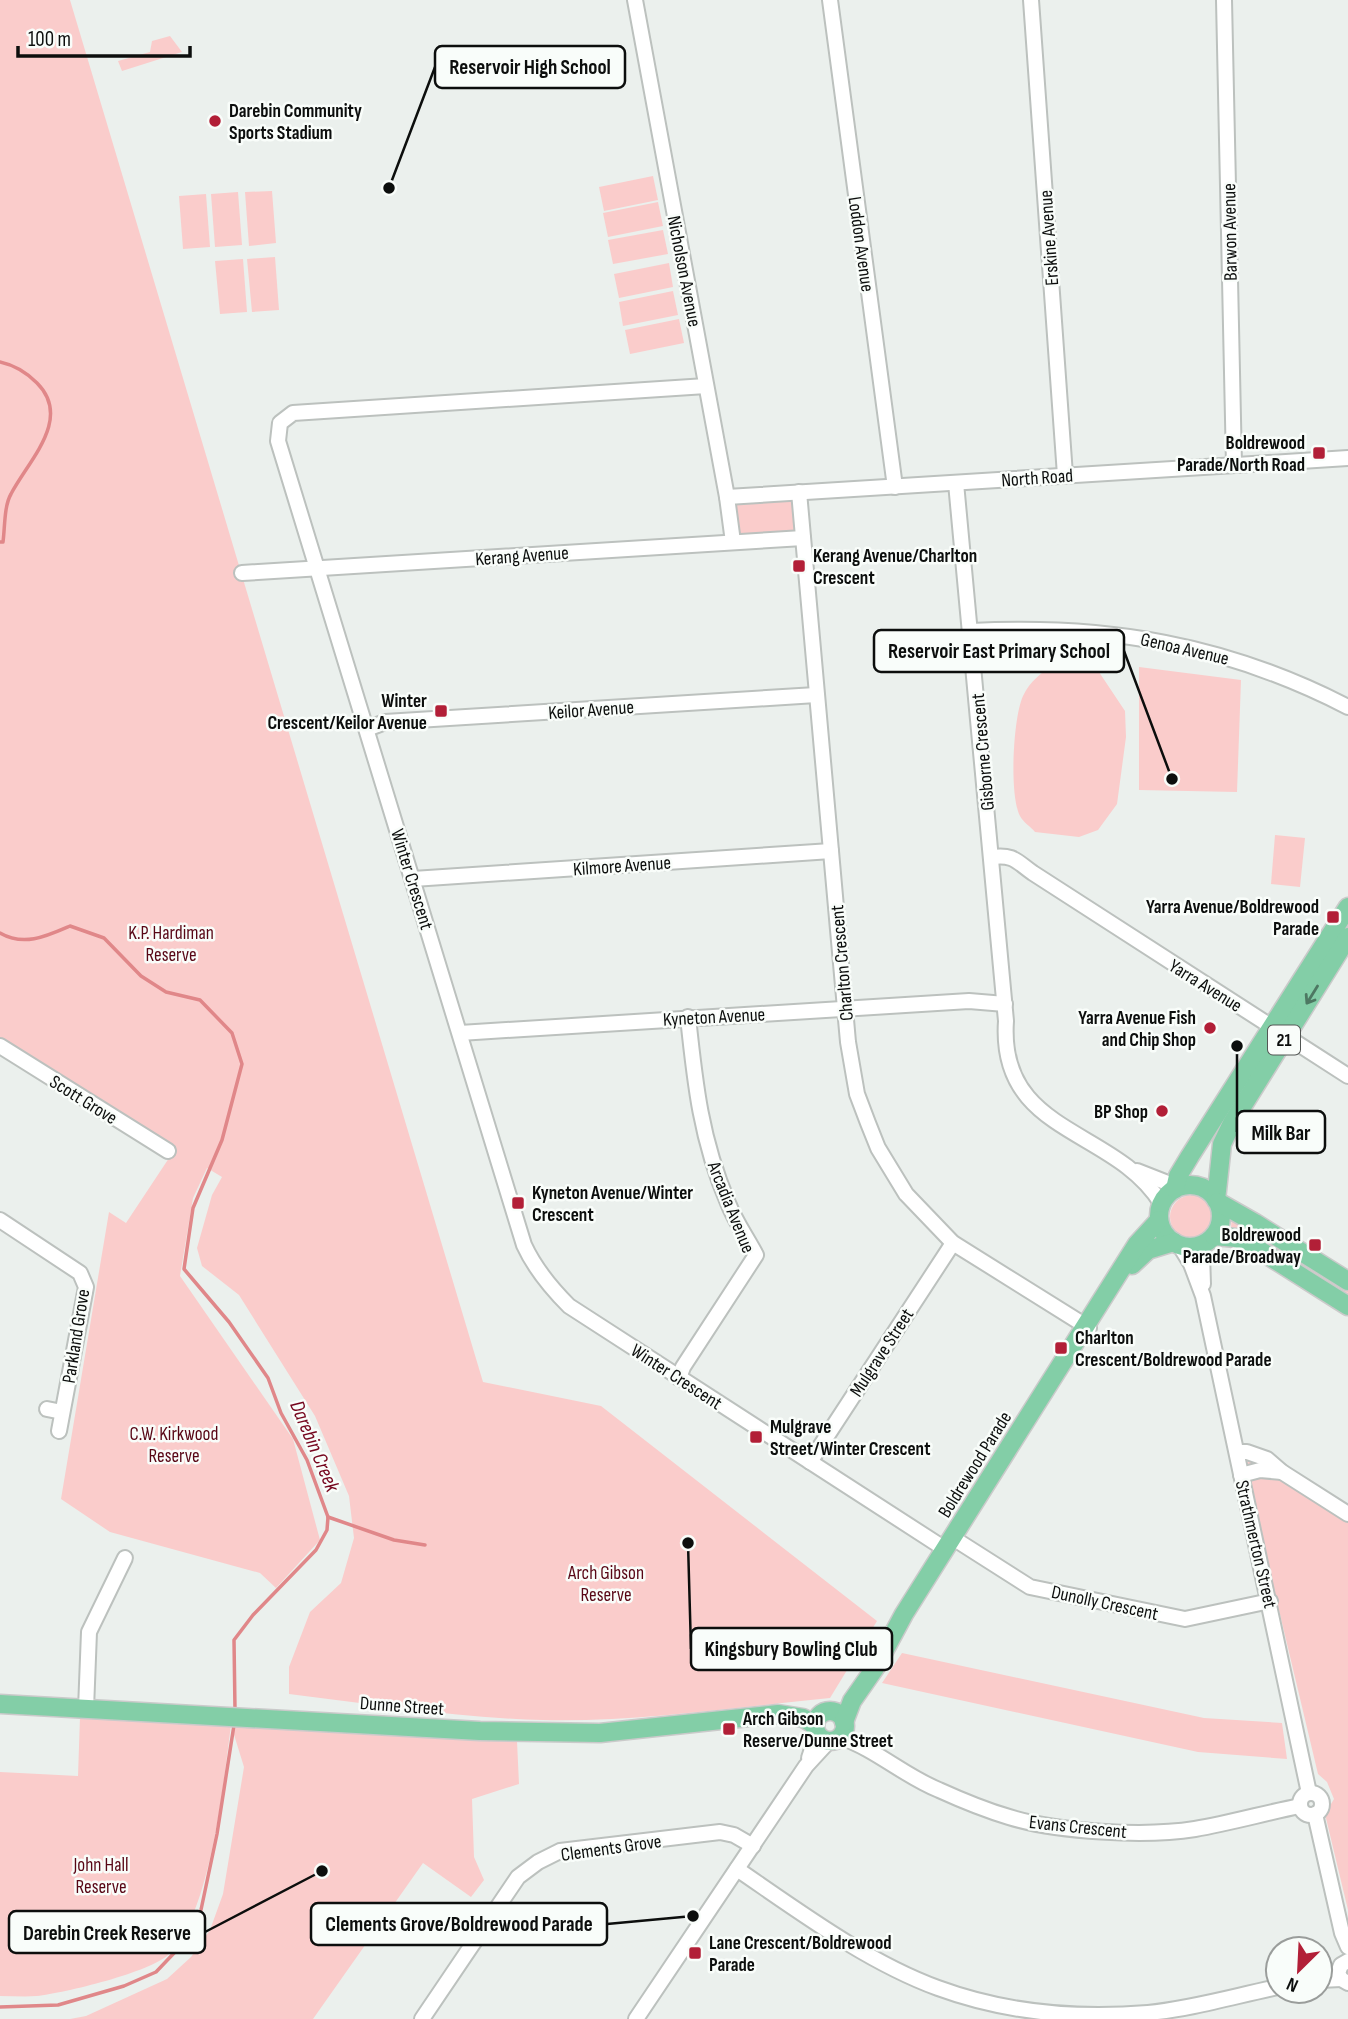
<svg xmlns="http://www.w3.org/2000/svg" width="1348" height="2019" font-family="'Sofia Sans Condensed',sans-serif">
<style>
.green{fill:#facccb}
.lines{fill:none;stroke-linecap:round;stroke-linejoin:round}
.stream{stroke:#e08789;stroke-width:3.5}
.minor-casing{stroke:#bcc1be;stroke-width:18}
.major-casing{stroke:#cacaca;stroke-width:21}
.minor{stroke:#fff;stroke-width:14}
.major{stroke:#83cea7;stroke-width:18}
.oneway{stroke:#4d7862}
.poi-dot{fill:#b21f37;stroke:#f9fdfa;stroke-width:2.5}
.labels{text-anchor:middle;stroke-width:5;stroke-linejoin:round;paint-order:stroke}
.shield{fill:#f9fdfa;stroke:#535654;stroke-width:2}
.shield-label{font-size:18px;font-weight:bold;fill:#0c0e0d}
.poi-label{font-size:19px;font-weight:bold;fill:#0c0e0d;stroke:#f9fdfa;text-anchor:start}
.street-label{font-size:19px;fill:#0c0e0d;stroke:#f9fdfa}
.park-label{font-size:19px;fill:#580615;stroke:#f9fdfa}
.water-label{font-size:21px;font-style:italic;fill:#75051d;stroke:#f9fdfa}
.leader{fill:none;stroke:#0c0e0d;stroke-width:2.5}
.callout-dot{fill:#0c0e0d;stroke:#f9fdfa;stroke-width:2.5}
.callout{fill:#f9fdfa;stroke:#0c0e0d;stroke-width:2.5}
.callout-label{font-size:21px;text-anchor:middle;font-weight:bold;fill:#0c0e0d}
</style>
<rect width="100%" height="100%" fill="#ebf0ed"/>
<g class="green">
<path d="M 0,0 L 70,0 L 483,1382 L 601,1406 L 877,1621 L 830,1698 C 735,1707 639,1722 543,1720 C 458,1718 373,1704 289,1694 L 289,1667 L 310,1612 L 341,1583 L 354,1538 L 349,1496 L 315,1416 L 239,1295 L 202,1266 L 197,1248 L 212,1195 L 222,1177 L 207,1168 L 193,1198 L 180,1276 L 293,1439 L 320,1540 L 276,1588 L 260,1573 L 110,1532 L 61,1499 L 109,1212 L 126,1223 L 175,1149 L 0,1038 Z"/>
<polygon points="170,36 182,52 122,71 118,61 150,52 152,41"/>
<polygon points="653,176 658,200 604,211 599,187"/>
<polygon points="272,191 276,243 249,246 245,192"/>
<polygon points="238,192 242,245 215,247 211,194"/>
<polygon points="206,194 210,247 183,249 179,196"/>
<polygon points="658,202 663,226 608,237 603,213"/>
<polygon points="663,230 668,254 613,264 608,240"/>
<polygon points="275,257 279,310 252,312 247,259"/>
<polygon points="243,259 247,312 220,314 215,261"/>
<polygon points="669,263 673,287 619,298 614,274"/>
<polygon points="673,291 678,315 623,326 619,302"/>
<polygon points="679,319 684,343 630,354 625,330"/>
<polygon points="799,492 803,538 733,542 727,497"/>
<path d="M 1054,665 L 1097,669 L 1125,711 L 1126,737 L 1117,804 L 1098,830 L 1079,837 L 1035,832 C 1031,827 1023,822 1020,816 C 1009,795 1013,718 1023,696 C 1030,681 1041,673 1054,665 Z"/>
<polygon points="1139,667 1241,680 1237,792 1139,790"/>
<polygon points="1275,835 1305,838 1300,887 1271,884"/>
<circle cx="1192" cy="1217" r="22"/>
<polygon points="1232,1216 1348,1290 1348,1300 1258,1242 1231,1227"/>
<polygon points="1252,1461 1262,1463 1348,1518 1348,1910 1325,1814 1334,1799 1327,1782 1318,1774 1244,1463"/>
<polygon points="902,1653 1204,1718 1282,1723 1287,1759 1198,1752 882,1683"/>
<path d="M 80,1717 C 226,1723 371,1735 517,1741 L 519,1784 L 472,1799 L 474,1857 L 484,1880 L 471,1897 L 423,1863 L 313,2019 L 70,2019 L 86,2016 L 167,1979 L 191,1957 L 210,1930 L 223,1894 L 244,1767 L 231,1725 C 223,1785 211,1912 169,1954 C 152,1972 64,1993 37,1996 C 25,1997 12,1996 0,1996 L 0,1772 L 78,1776 Z"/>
</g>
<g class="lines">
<g class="stream">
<path d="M 0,362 C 14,365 27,373 37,383 C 73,419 28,461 11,494 C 4,506 5,527 3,542 L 0,542"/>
<path d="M 0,933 C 24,947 47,936 70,926 L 104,938 L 141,976 L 166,992 L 200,1000 L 232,1033 L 242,1064 L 222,1140 L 193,1208 L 184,1269 L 229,1322 L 268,1378 L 281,1413 L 307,1460 L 328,1517 L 327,1530 L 316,1550 L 253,1615 L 234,1640 L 235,1710"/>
<polyline points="328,1517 394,1540 425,1545"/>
<polyline points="0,2007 58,2005 124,1986 156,1972 176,1951 198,1924 217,1834 234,1725"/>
</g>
<defs>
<g id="minor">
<polyline points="635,0 727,497 733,542"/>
<polyline points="830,0 895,487"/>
<polyline points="1031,0 1065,475"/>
<polyline points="1224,0 1234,465"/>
<path d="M 706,386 L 293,413 L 280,423 L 278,441 L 524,1245 C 535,1269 550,1287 569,1306 L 945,1549"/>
<path d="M 956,483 L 1006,1021 C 998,1135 1114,1127 1161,1203"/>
<polyline points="799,492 848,1042 857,1094 868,1123 878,1148 906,1194 953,1243 1089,1328"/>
<polyline points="727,497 1348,458"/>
<polyline points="242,573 803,538"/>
<path d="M 971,631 C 1107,624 1226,644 1348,707"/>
<polyline points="367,729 385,722 816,695"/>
<path d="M 992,857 C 1014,854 1017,862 1033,873 L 1348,1076"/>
<polyline points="413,879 831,851"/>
<polyline points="460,1033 969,1001 1005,1004"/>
<polyline points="0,1046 168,1151"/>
<polyline points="1137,1171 1165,1182 1174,1189"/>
<polyline points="0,1220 80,1273 86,1287 59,1431"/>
<polyline points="1180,1246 1191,1264 1203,1296 1309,1793"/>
<polyline points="1203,1284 1202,1254 1204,1244"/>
<path d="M 679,1378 L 683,1367 L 756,1255 C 747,1238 735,1221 728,1203 C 701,1140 695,1084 688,1017"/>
<polyline points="47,1409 62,1412"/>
<polyline points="1237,1452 1247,1452 1267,1459 1282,1472 1348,1514"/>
<polyline points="810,1462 953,1243"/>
<polyline points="1241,1475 1260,1470 1282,1472"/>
<polyline points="953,1538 1030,1587 1185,1619 1270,1601"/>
<polyline points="86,1709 89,1632 125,1558"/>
<path d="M 840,1737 C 876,1749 904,1776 939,1790 C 961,1800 985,1810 1009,1817 C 1057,1832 1145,1837 1195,1829 C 1230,1823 1265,1813 1300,1806"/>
<polyline points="809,1758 817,1734"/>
<circle cx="1311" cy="1804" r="11"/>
<polyline points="1315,1814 1342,1933 1348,1947"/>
<path d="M 737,1869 C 800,1912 867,1962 938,1988 C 1006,2013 1076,2019 1148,2013 C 1191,2009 1235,1996 1278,1987"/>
<polyline points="1348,1961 1341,1965 1338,1973 1341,1979 1348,1983"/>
<polyline points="1320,1980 1341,1979"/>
<polyline points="422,2019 518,1877 538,1862 560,1851 720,1832 734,1835 753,1846"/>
<polyline points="636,2019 806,1766 829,1741"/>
</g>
<g id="major">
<circle cx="1190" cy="1216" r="31"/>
<polyline points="1175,1189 1178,1176 1190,1156 1348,907"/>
<polyline points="1216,1200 1222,1144 1232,1123 1348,937"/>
<polyline points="1218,1202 1255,1223 1348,1281"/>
<polyline points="1214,1236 1236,1238 1253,1246 1348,1306"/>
<polyline points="1132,1265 1148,1250 1174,1242"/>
<polyline points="0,1704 480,1731 600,1733 778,1714 803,1718 815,1725"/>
<circle cx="830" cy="1726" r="15"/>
<polyline points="844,1722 852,1701 875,1668 904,1614 1137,1244 1159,1220"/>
</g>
</defs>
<use href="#minor" class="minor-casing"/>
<use href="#major" class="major-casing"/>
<use href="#minor" class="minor"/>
<use href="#major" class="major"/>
</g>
<defs><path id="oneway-shaft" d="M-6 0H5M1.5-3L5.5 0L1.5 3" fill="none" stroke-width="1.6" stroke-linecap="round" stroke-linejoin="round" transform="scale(1.75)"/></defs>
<use class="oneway" href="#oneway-shaft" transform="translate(1312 995) rotate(122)"/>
<g class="poi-dot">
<circle cx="215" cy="121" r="7"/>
<rect x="1312" y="446" width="14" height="14" rx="3.5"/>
<rect x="792" y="559" width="14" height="14" rx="3.5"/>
<rect x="434" y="704" width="14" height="14" rx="3.5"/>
<rect x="1326" y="910" width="14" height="14" rx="3.5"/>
<circle cx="1210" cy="1028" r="7"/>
<circle cx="1162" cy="1111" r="7"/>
<rect x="511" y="1196" width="14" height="14" rx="3.5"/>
<rect x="1308" y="1238" width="14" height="14" rx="3.5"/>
<rect x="1054" y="1341" width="14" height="14" rx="3.5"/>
<rect x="749" y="1430" width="14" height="14" rx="3.5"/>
<rect x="722" y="1722" width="14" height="14" rx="3.5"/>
<rect x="688" y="1946" width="14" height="14" rx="3.5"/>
</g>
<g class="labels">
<rect class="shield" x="1268" y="1025.5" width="32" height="29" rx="5"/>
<g class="shield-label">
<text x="1284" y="1046">21</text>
</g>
<g class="poi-label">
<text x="229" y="117">Darebin Community<tspan x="229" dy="22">Sports Stadium</tspan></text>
<text x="1305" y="449" text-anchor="end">Boldrewood<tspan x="1305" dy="22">Parade/North Road</tspan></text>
<text x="813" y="562">Kerang Avenue/Charlton<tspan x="813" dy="22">Crescent</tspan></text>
<text x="427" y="707" text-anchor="end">Winter<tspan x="427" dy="22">Crescent/Keilor Avenue</tspan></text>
<text x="1319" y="913" text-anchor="end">Yarra Avenue/Boldrewood<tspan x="1319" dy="22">Parade</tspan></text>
<text x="1196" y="1024" text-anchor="end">Yarra Avenue Fish<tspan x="1196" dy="22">and Chip Shop</tspan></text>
<text x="1148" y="1118" text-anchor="end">BP Shop</text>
<text x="532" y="1199">Kyneton Avenue/Winter<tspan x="532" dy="22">Crescent</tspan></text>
<text x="1301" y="1241" text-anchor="end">Boldrewood<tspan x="1301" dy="22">Parade/Broadway</tspan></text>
<text x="1075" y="1344">Charlton<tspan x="1075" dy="22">Crescent/Boldrewood Parade</tspan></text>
<text x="770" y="1433">Mulgrave<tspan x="770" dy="22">Street/Winter Crescent</tspan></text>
<text x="743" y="1725">Arch Gibson<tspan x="743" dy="22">Reserve/Dunne Street</tspan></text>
<text x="709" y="1949">Lane Crescent/Boldrewood<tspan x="709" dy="22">Parade</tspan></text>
</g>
<g class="street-label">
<text transform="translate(1229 232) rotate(-91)" y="7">Barwon Avenue</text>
<text transform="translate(1048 238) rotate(-94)" y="7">Erskine Avenue</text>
<text transform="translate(862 244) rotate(82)" y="7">Loddon Avenue</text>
<text transform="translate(685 271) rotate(79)" y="7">Nicholson Avenue</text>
<text transform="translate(1037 477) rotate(-4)" y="7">North Road</text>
<text transform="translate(522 555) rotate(-4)" y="7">Kerang Avenue</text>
<text transform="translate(1185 648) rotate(13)" y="7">Genoa Avenue</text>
<text transform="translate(591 709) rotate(-4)" y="7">Keilor Avenue</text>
<text transform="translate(982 752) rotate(-95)" y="7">Gisborne Crescent</text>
<text transform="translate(622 865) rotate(-4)" y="7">Kilmore Avenue</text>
<text transform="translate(413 879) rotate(73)" y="7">Winter Crescent</text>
<text transform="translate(841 963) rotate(-95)" y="7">Charlton Crescent</text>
<text transform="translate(1206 985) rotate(32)" y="7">Yarra Avenue</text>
<text transform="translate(714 1016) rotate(-3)" y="7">Kyneton Avenue</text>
<text transform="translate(84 1099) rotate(32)" y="7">Scott Grove</text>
<text transform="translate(732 1207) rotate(68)" y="7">Arcadia Avenue</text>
<text transform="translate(75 1336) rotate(-81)" y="7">Parkland Grove</text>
<text transform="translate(881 1352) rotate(-57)" y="7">Mulgrave Street</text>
<text transform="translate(677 1376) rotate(33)" y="7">Winter Crescent</text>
<text transform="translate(974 1464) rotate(-58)" y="7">Boldrewood Parade</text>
<text transform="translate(1257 1544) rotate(77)" y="7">Strathmerton Street</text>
<text transform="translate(1105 1602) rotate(12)" y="7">Dunolly Crescent</text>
<text transform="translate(402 1705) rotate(4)" y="7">Dunne Street</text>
<text transform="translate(1078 1826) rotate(6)" y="7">Evans Crescent</text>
<text transform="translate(611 1847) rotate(-8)" y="7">Clements Grove</text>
</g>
<g class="park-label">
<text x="171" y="939">K.P. Hardiman<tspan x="171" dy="22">Reserve</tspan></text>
<text x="174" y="1440">C.W. Kirkwood<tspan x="174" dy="22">Reserve</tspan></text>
<text x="606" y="1579">Arch Gibson<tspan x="606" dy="22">Reserve</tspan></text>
<text x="101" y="1871">John Hall<tspan x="101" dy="22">Reserve</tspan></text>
</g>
<g class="water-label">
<text transform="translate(315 1446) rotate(67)" y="7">Darebin Creek</text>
</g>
</g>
<path class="leader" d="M389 188L435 67M1172 779L1124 651M1237 1046L1237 1132M688 1543L691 1649M693 1916L607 1924M322 1871L205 1932"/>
<g class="callout-dot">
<circle cx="389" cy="188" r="7"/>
<circle cx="1172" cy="779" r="7"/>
<circle cx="1237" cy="1046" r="7"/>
<circle cx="688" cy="1543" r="7"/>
<circle cx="693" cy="1916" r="7"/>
<circle cx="322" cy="1871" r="7"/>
</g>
<g class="callout">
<rect x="435" y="46" width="190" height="42" rx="7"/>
<rect x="874" y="630" width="250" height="42" rx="7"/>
<rect x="1237" y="1111" width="88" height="42" rx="7"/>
<rect x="691" y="1628" width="201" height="42" rx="7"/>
<rect x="311" y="1903" width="296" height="42" rx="7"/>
<rect x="9" y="1911" width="196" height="42" rx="7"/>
</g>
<g class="callout-label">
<text x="530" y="74">Reservoir High School</text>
<text x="999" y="658">Reservoir East Primary School</text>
<text x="1281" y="1140">Milk Bar</text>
<text x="791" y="1656">Kingsbury Bowling Club</text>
<text x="459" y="1931">Clements Grove/Boldrewood Parade</text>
<text x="107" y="1940">Darebin Creek Reserve</text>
</g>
<g transform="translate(1299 1970) rotate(204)"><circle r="33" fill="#f9fdfa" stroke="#9a9d9b" stroke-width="2"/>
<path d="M0-5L12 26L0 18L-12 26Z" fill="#b21f37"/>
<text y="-10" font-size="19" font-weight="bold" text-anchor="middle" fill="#0c0e0d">N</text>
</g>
<path d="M18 46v10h172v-10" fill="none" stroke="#0c0e0d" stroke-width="3.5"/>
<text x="28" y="46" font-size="21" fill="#0c0e0d" stroke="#f9fdfa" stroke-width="5" paint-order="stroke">100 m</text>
</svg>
